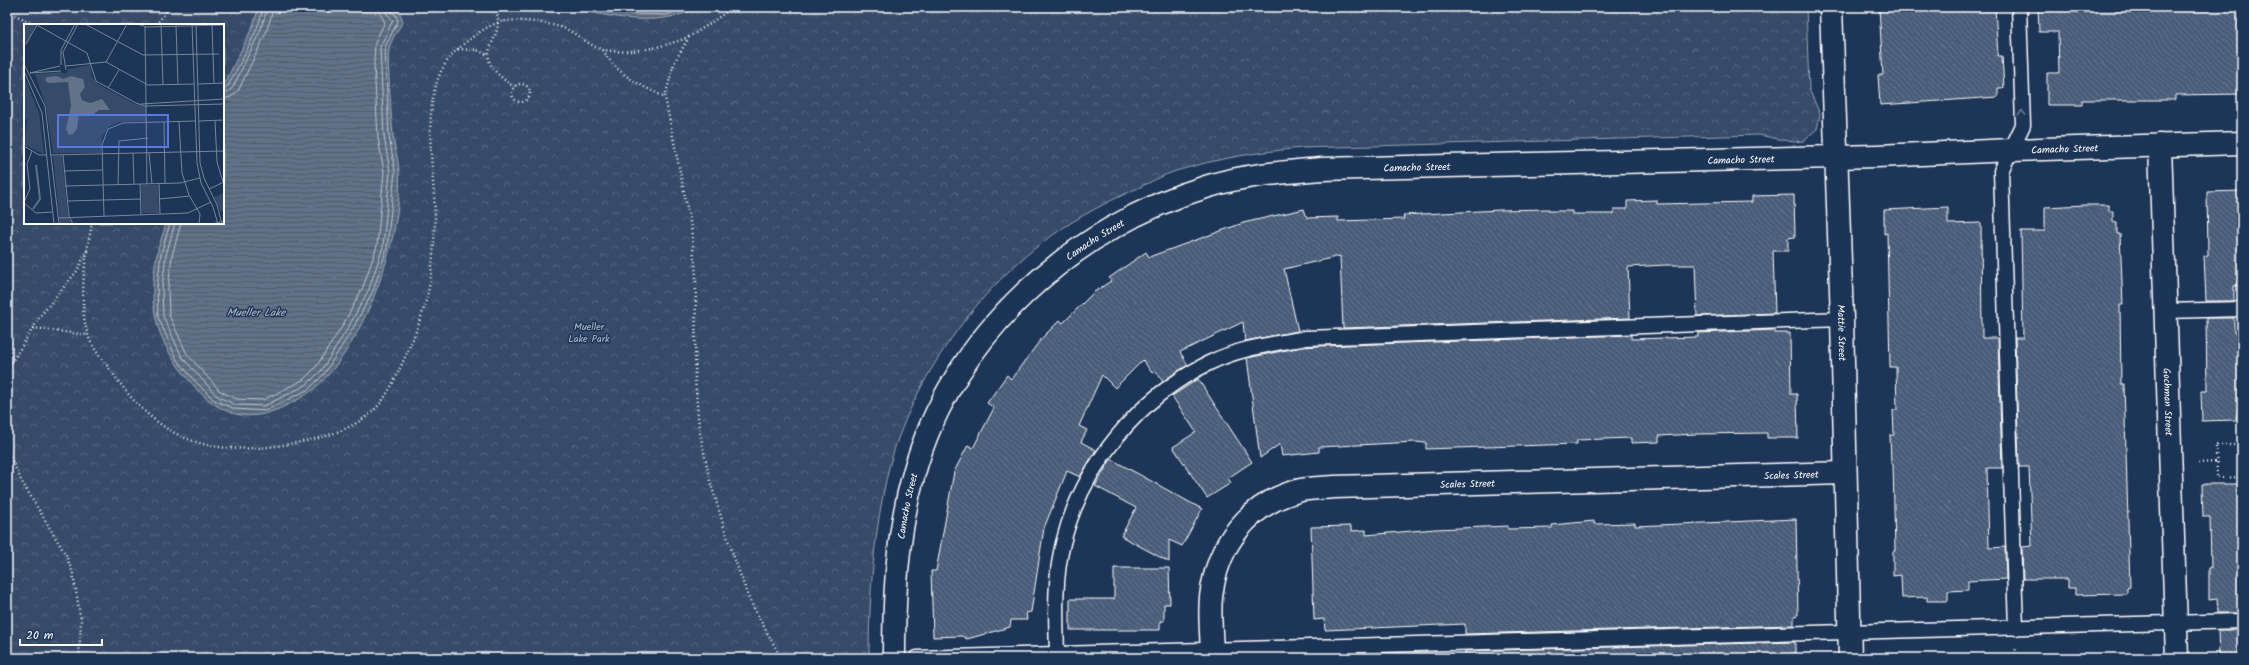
<svg xmlns="http://www.w3.org/2000/svg" width="2249" height="665" font-family="Kalam,sans-serif">
<style>
.park{fill:url(#park-crowns);stroke:#9aa5b4;fill-rule:evenodd}
.water{fill:url(#water-rules);stroke:#a0aab8}
.lines{fill:none;stroke-linecap:round;stroke-linejoin:round}
.shore{stroke:#c0c7d0;stroke-width:1}
.building{fill:url(#building-back-hatch);stroke:#fff}
.service-casing{stroke:#fff;stroke-width:17}
.minor-casing{stroke:#fff;stroke-width:25}
.path{stroke:#fff;stroke-width:2.5;stroke-dasharray:1 3;stroke-linecap:butt}
.service{stroke:#1d3557;stroke-width:14}
.minor{stroke:#1d3557;stroke-width:22}
.oneway{stroke:#6c7c92}
.labels{text-anchor:middle;stroke-width:3;stroke-linejoin:round;paint-order:stroke}
.street-label{font-size:10px;fill:#fff;stroke:#1d3557}
.park-label{font-size:10px;fill:#b9c0ca;stroke:#1d3557}
.water-label{font-size:11px;font-style:italic;fill:#b8c0ca;stroke:#1d3557}
.inset-river{fill:none;stroke:#617289;stroke-width:2}
.inset-road{fill:none;stroke:#77869a;stroke-width:1}
.view{fill:#567ae2;fill-opacity:0.15;stroke:#567ae2;stroke-width:2}
.inset-edge{fill:none;stroke:#fff;stroke-width:2}
</style>
<defs>
<pattern id="park-crowns" width="20" height="18" patternUnits="userSpaceOnUse"><rect width="20" height="18" fill="#364b69"/><path d="M2 6a3 3 0 1 1 6 0M12 15a3 3 0 1 1 6 0" fill="none" stroke="#546680"/></pattern>
<pattern id="water-rules" width="6" height="5" patternUnits="userSpaceOnUse"><rect width="6" height="5" fill="#617289"/><path d="M0 2.5h6" fill="none" stroke="#555d67"/></pattern>
<pattern id="building-back-hatch" width="6" height="6" patternUnits="userSpaceOnUse"><rect width="6" height="6" fill="#4a5d79"/><path d="M-1 5l2 2M0 0l6 6M5-1l2 2" fill="none" stroke="#65758d"/></pattern>
</defs>
<rect width="100%" height="100%" fill="#1d3557"/>
<filter id="ink" filterUnits="userSpaceOnUse"><feTurbulence type="fractalNoise" baseFrequency=".025" numOctaves="2"/><feDisplacementMap in="SourceGraphic" scale="8" xChannelSelector="R" yChannelSelector="G"/><feConvolveMatrix kernelMatrix="1 2 1 2 8 2 1 2 1" color-interpolation-filters="sRGB"/></filter>
<g filter="url(#ink)">
<path class="park" d="M 7,7 L 1806,7 L 1809,89 L 1820,114 L 1817,129 L 1803,141 L 1793,142 L 1759,135 L 1302,148 C 1257,152 1219,158 1176,171 C 1163,175 1151,182 1138,188 C 1109,201 1079,216 1053,235 C 980,285 911,381 889,468 C 874,529 869,595 869,658 L 7,658 ZM 25,25 L 223,25 L 223,223 L 25,223 Z"/>
<g class="water">
<path d="M 259,7 L 394,7 L 395,10 L 399,11 L 403,21 C 399,29 392,38 390,46 C 387,56 389,69 389,78 C 390,97 391,116 393,135 C 394,147 398,158 399,170 C 405,235 359,367 299,399 C 278,410 257,421 232,413 C 214,407 200,394 188,379 C 155,340 147,304 157,254 C 159,243 164,233 166,223 L 223,223 L 223,87 L 252,28 Z"/>
<path d="M 571,7 L 699,7 C 660,28 611,18 571,7 Z"/>
</g>
<g class="lines">
<g class="shore">
<polyline points="586,7 634,14 666,15 688,7"/>
<polyline points="618,7 665,10 674,7"/>
<path d="M 223,88 L 228,86 C 239,64 260,30 263,7"/>
<polyline points="223,93 228,92 233,87 260,31 268,7"/>
<polyline points="223,99 231,97 238,91 266,33 274,7"/>
<polyline points="170,223 161,254 157,287 158,317 177,360 194,380 214,400 235,409 265,411 309,389 324,374 352,330 373,291 387,248 395,171 389,136 385,47 398,21 396,15 391,12 390,7"/>
<polyline points="175,223 166,255 162,288 163,316 182,357 217,396 236,405 264,406 306,385 321,371 348,328 369,289 383,247 390,172 384,136 380,47 393,20 387,14 385,7"/>
<polyline points="181,223 172,256 168,288 169,315 187,354 220,391 237,399 263,400 303,380 316,367 343,325 363,287 377,246 384,172 378,138 374,64 375,42 385,22 380,14 379,7"/>
</g>
</g>
<g class="building">
<polygon points="1879,7 1962,7 1962,9 1995,7 1998,56 2002,56 2004,88 1998,88 1998,97 1880,105 1878,75 1883,75"/>
<polygon points="2038,7 2242,7 2242,94 2175,95 2175,100 2082,100 2082,105 2047,105 2047,73 2059,73 2058,32 2039,32"/>
<polygon points="2241,191 2242,282 2237,282 2237,286 2234,286 2234,301 2206,301 2204,256 2208,255 2207,192"/>
<polygon points="1794,195 1795,237 1788,238 1788,251 1773,251 1775,313 1697,316 1695,265 1666,265 1628,267 1630,318 1343,328 1340,256 1284,269 1298,331 1245,341 1243,322 1180,352 1188,365 1163,382 1156,371 1152,373 1143,360 1115,388 1102,375 1079,426 1087,430 1081,442 1096,450 1080,477 1067,471 1044,528 1031,612 1026,613 1027,620 1011,620 1010,627 967,639 962,636 933,637 931,571 936,571 954,472 968,445 973,448 994,408 987,403 1007,375 1011,379 1042,338 1060,320 1063,323 1094,292 1111,281 1109,278 1146,252 1149,257 1243,223 1304,209 1307,218 1338,217 1338,221 1404,219 1403,215 1500,210 1549,209 1549,211 1572,211 1572,214 1614,214 1614,209 1627,209 1627,201 1657,200 1657,204 1752,202 1752,196"/>
<polygon points="2084,205 2109,205 2109,211 2113,211 2113,222 2117,223 2117,234 2120,234 2123,305 2120,305 2121,384 2124,384 2130,587 2127,588 2127,594 2075,595 2075,588 2068,588 2068,579 2023,579 2022,547 2032,546 2029,467 2019,467 2015,338 2023,338 2021,231 2045,231 2045,207"/>
<polygon points="1948,207 1948,224 1981,223 1982,338 1998,338 2002,468 1987,468 1989,548 2005,547 2006,579 1968,581 1968,590 1948,591 1948,601 1927,601 1927,597 1902,598 1901,575 1893,576 1893,551 1895,551 1893,464 1891,464 1890,435 1894,435 1893,410 1897,410 1896,367 1890,367 1887,233 1884,234 1884,210"/>
<polygon points="2206,318 2234,318 2234,333 2239,333 2242,406 2238,407 2236,420 2202,421 2201,391 2207,391"/>
<polygon points="1775,330 1775,333 1790,333 1791,394 1797,394 1798,438 1767,438 1767,433 1696,434 1659,436 1659,442 1631,443 1631,438 1577,440 1577,444 1426,449 1426,443 1415,442 1319,447 1319,452 1282,456 1280,444 1260,458 1247,358 1302,347 1320,346 1631,335 1631,339 1698,337 1698,333"/>
<polygon points="1198,379 1252,462 1228,478 1231,483 1207,498 1173,447 1196,432 1172,396"/>
<polygon points="1111,459 1202,509 1182,546 1169,540 1169,562 1121,536 1136,508 1095,486"/>
<polygon points="2202,484 2242,484 2241,613 2218,613 2217,599 2209,600 2209,568 2211,568 2210,517 2203,517"/>
<polygon points="1796,519 1798,615 1794,616 1794,625 1465,634 1465,624 1325,630 1324,619 1314,620 1311,527 1351,526 1351,531 1366,530 1366,535 1435,529 1508,526 1508,529 1552,528 1552,525 1594,521 1594,524 1635,523 1635,526"/>
<polygon points="1114,568 1169,568 1170,604 1164,604 1164,621 1160,621 1160,630 1070,630 1070,599 1114,599"/>
<polygon points="2218,630 2241,630 2242,658 2219,658"/>
<polygon points="1795,642 1795,658 1465,658 1465,651"/>
</g>
<g class="lines">
<defs>
<g id="service">
<polyline points="2166,311 2242,309"/>
<polyline points="2016,628 2001,171 2023,125 2019,7"/>
<path d="M 1057,654 C 1056,617 1054,579 1063,543 C 1082,466 1139,397 1209,363 C 1239,348 1273,344 1306,338 L 1842,319"/>
<polyline points="917,658 2242,621"/>
</g>
<g id="minor">
<path id="s1" d="M 1831,7 L 1842,319 L 1850,658"/>
<path id="s2" d="M 2160,145 L 2177,658"/>
<path id="s3" d="M 894,658 C 894,596 897,533 914,473 C 952,335 1074,226 1209,186 C 1245,175 1284,172 1321,169 L 1877,156 L 2012,150 L 2242,143"/>
<path id="s4" d="M 1212,658 C 1212,638 1209,617 1211,597 C 1217,545 1248,503 1301,490 C 1311,488 1323,488 1334,487 L 1845,473"/>
</g>
</defs>
<use href="#service" class="service-casing"/>
<use href="#minor" class="minor-casing"/>
<g class="path">
<path d="M 495,7 C 510,44 461,51 514,87"/>
<polyline points="7,12 24,19 34,25"/>
<polyline points="151,25 159,21 170,7"/>
<polyline points="689,37 674,63 665,97 691,227 696,275 695,378 699,428 710,481 729,543 749,599 781,658"/>
<polyline points="458,49 477,50 488,55"/>
<path d="M 603,50 C 616,74 641,86 665,97"/>
<circle cx="521" cy="93" r="9"/>
<path d="M 87,251 C 83,275 80,312 88,335 C 92,348 104,361 112,372 C 158,441 210,458 289,444 C 317,440 350,431 372,412 C 388,398 397,374 406,355 C 419,326 430,296 432,264 C 434,248 435,230 435,214 C 434,165 416,85 458,49 C 470,38 485,27 500,22 C 514,18 552,23 566,29 C 579,35 592,48 605,50 C 629,55 671,46 692,35 C 707,26 720,16 734,7"/>
<polyline points="33,328 88,335"/>
<polyline points="7,374 10,365 41,315 77,271 87,251 92,223"/>
<polyline points="2242,445 2216,445 2217,478 2242,477"/>
<polyline points="7,450 22,482 66,555 73,574 81,620 79,658"/>
<polyline points="2198,463 2217,462"/>
<polyline points="2014,658 2016,648"/>
</g>
<use href="#service" class="service"/>
<use href="#minor" class="minor"/>
</g>
<defs><path id="oneway-chevron" d="M-2-3.5L2.5 0L-2 3.5" fill="none" stroke-width="1.6" stroke-linecap="round" stroke-linejoin="round"/></defs>
<use class="oneway" href="#oneway-chevron" transform="translate(2022 113) rotate(-91)"/>
</g>
<g class="labels">
<g class="street-label">
<text dy="4" stroke="none"><textPath href="#s3" startOffset="1473">Camacho Street</textPath></text>
<text dy="4" stroke="none"><textPath href="#s3" startOffset="1149">Camacho Street</textPath></text>
<text dy="4" stroke="none"><textPath href="#s3" startOffset="825">Camacho Street</textPath></text>
<text dy="4" stroke="none"><textPath href="#s3" startOffset="489">Camacho Street</textPath></text>
<text dy="4" stroke="none"><textPath href="#s1" startOffset="326">Mattie Street</textPath></text>
<text dy="4" stroke="none"><textPath href="#s2" startOffset="257">Gochman Street</textPath></text>
<text dy="4" stroke="none"><textPath href="#s4" startOffset="701">Scales Street</textPath></text>
<text dy="4" stroke="none"><textPath href="#s4" startOffset="377">Scales Street</textPath></text>
<text dy="4" stroke="none"><textPath href="#s3" startOffset="153">Camacho Street</textPath></text>
</g>
<g class="park-label">
<text x="589" y="330">Mueller<tspan x="589" dy="12">Lake Park</tspan></text>
</g>
<g class="water-label">
<text x="256" y="316">Mueller Lake</text>
</g>
</g>
<g transform="translate(24 24)">
<rect width="200" height="200" fill="#1d3557"/>
<path d="M 0,0 L 12,0 L 2,22 L 0,21 ZM 66,41 L 68,53 L 74,60 L 109,79 L 122,83 L 123,97 L 95,98 L 86,102 L 78,112 L 77,129 L 29,129 L 22,82 L 11,50 L 37,48 L 41,50 L 45,45 ZM 29,132 L 38,132 L 44,192 L 48,200 L 36,200 ZM 117,161 L 134,161 L 135,189 L 118,189 ZM 200,169 L 200,187 L 197,188 L 190,173 Z" fill="#364b69"/>
<path d="M 0,52 L 15,89 L 20,130 L 0,121 L 3,96 L 0,93 Z" fill="#364b69"/>
<path d="M 33,52 L 39,55 L 47,52 L 59,55 L 61,63 L 56,70 L 58,76 L 66,79 L 78,75 L 86,86 L 75,86 L 67,92 L 55,90 L 53,105 L 49,110 L 45,111 L 42,105 L 47,82 L 44,58 L 24,59 L 21,56 L 23,53 Z" fill="#617289"/>
<path class="inset-river" d="M 9,185 L 16,175 L 12,141"/>
<path class="inset-road" d="M 61,0 L 119,31 L 195,30M 113,0 L 123,3 L 200,1M 137,0 L 139,61M 168,0 L 173,139 L 177,159 L 189,183 L 194,200M 172,0 L 176,139 L 180,154 L 193,181 L 198,200M 13,1 L 63,29 L 72,57 L 112,79 L 121,82 L 200,80M 152,1 L 154,60M 188,1 L 190,59M 121,3 L 123,160M 2,20 L 13,1M 82,38 L 124,61 L 170,60M 0,40 L 21,82 L 35,200M 37,41 L 37,26 L 51,0M 42,42 L 82,38 L 103,0M 42,46 L 39,28 L 54,0M 0,47 L 18,89 L 30,200M 6,49 L 36,42M 6,49 L 37,47M 174,60 L 200,59M 84,64 L 95,46M 117,80 L 200,75M 175,97 L 200,96M 191,97 L 193,138 L 199,158M 140,98 L 141,159M 155,98 L 158,149 L 165,171 L 176,190 L 175,200M 0,122 L 15,131 L 23,131M 109,129 L 110,160M 125,129 L 128,160M 27,131 L 200,127M 39,131 L 45,192 L 49,200M 40,147 L 79,146M 116,160 L 117,191M 135,160 L 136,190M 94,161 L 95,117 L 124,114M 41,162 L 156,159 L 176,154M 185,165 L 200,158M 135,175 L 166,172M 43,177 L 117,175M 0,178 L 6,165 L 3,140 L 8,127M 0,179 L 12,189 L 29,188M 80,192 L 78,121 L 84,105 L 99,99 L 171,97M 35,194 L 164,189 L 187,178M 188,200 L 200,197"/>
<path class="view" d="M 34,91 L 144,91 L 144,123 L 34,123 Z"/>
<rect width="200" height="200" class="inset-edge"/>
</g>
<rect width="2249" height="665" fill="none" stroke="#1d3557" stroke-width="24"/>
<rect x="12" y="12" width="2225" height="641" fill="none" stroke="#fff" stroke-width="1.5" filter="url(#ink)"/>
<path d="M20 639v6h82v-6" fill="none" stroke="#ffffff" stroke-width="2"/>
<text x="26" y="639" font-size="12" fill="#ffffff" stroke="#1d3557" stroke-width="3" paint-order="stroke">20 m</text>
</svg>
